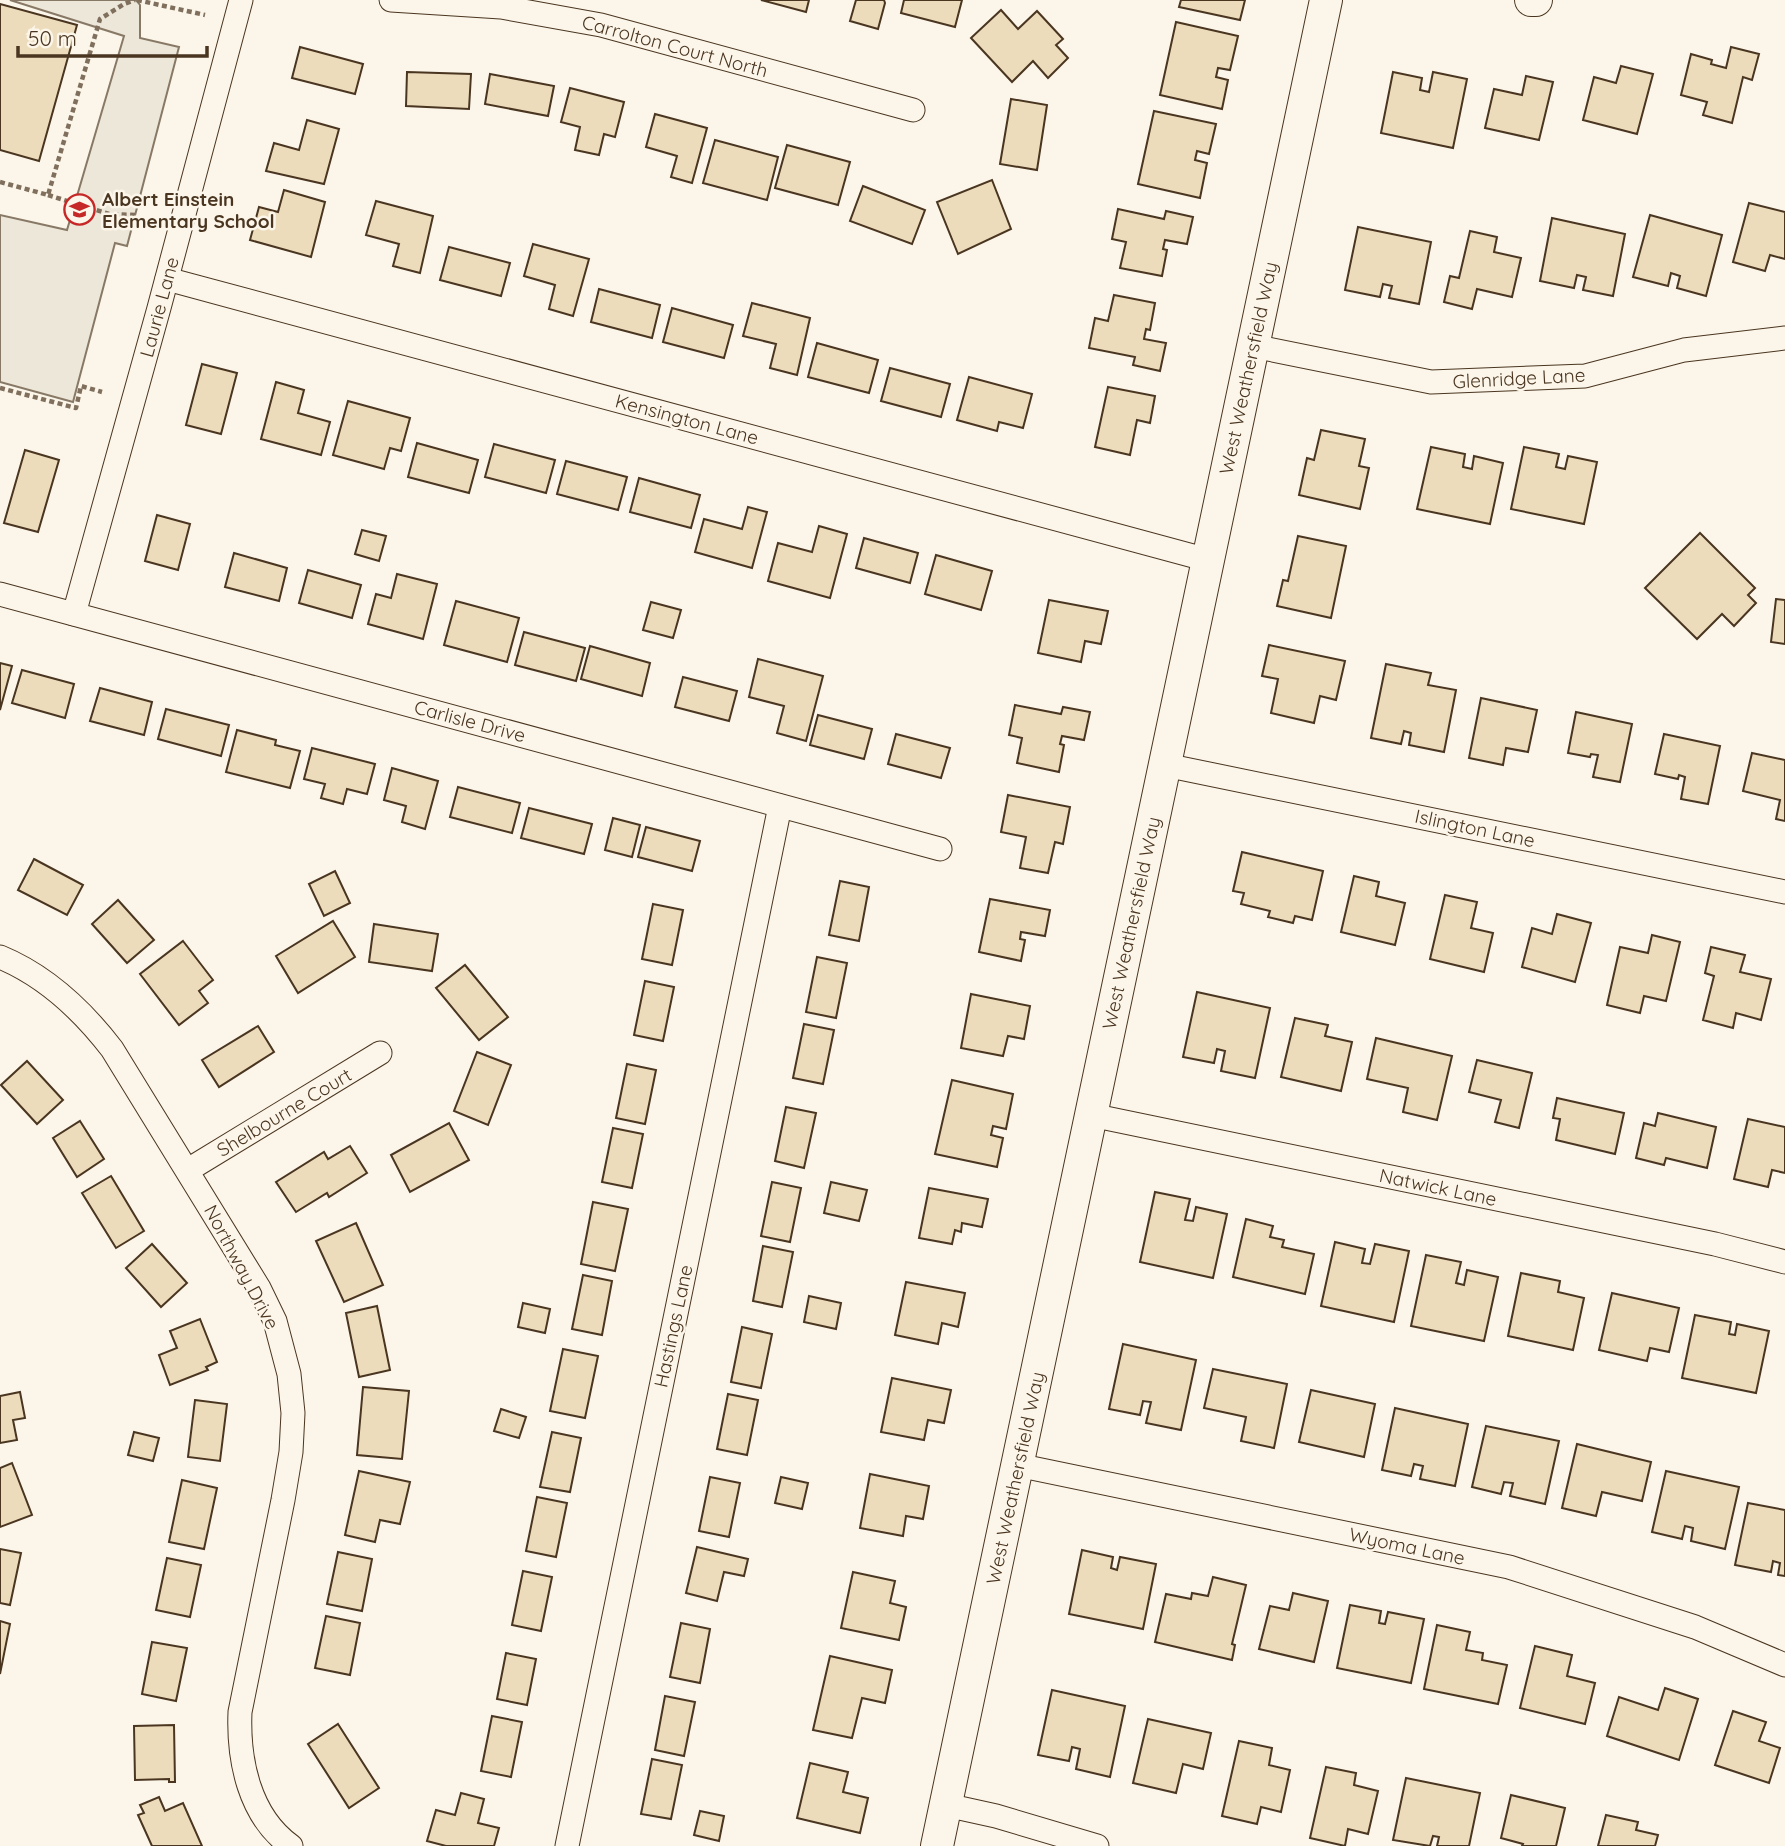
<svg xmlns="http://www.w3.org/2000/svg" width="1785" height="1846" font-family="Quicksand,sans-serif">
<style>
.parking{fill:#ede7d9;stroke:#887966;stroke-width:2}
.building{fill:#ecdcbc;stroke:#4a3520;stroke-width:2}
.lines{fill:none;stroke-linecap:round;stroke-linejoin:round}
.street-casing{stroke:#4a3520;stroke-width:25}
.secondary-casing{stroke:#4a3520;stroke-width:34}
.path{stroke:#7f6f5c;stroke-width:4.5;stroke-dasharray:5 3.5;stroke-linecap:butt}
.street{stroke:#fbf6e9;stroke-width:23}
.secondary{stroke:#fbf6e9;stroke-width:32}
.labels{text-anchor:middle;stroke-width:5;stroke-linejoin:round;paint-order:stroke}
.street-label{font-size:19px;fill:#4a3520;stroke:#fbf6e9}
.poi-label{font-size:19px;font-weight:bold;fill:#4a3520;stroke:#fbf6e9;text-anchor:start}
</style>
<rect width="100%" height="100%" fill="#fbf6e9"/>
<polygon class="parking" points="10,0 136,0 140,5 140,38 179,47 127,246 115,243 73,402 0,382 0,215 67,230 124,36"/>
<g class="building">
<polygon points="761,0 809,0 806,12"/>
<polygon points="856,0 884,0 885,3 878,29 850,21"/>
<polygon points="904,0 962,0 955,27 901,13"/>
<polygon points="1181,0 1245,0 1240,20 1179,7"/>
<polygon points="0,4 77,25 39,161 0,150"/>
<polygon points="1001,10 1018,29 1037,11 1063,39 1056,45 1068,58 1048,78 1033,61 1012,82 971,38"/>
<polygon points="1176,22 1238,36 1230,70 1218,68 1216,77 1228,80 1222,109 1160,95"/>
<polygon points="300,47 363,64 355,94 292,78"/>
<polygon points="1731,47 1759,54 1752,80 1743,77 1732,123 1703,115 1707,102 1681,95 1691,54 1712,60 1711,64 1726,68"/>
<polygon points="1621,66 1653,74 1637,134 1583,120 1594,77 1616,83"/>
<polygon points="407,72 471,74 469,109 406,106"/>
<polygon points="1393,72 1422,78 1420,90 1429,92 1433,72 1467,79 1453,148 1381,133"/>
<polygon points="490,74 554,86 548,116 485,104"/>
<polygon points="1526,76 1553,82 1539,140 1485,128 1494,89 1522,95"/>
<polygon points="570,88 624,102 615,137 604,134 599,155 575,150 580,127 561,122"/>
<polygon points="1011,99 1047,105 1037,170 1000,164"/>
<polygon points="1154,111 1216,124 1209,154 1197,151 1195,160 1207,163 1200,198 1138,184"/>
<polygon points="655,114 707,128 692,183 671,177 677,156 646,147"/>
<polygon points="307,120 339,129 324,184 266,171 274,143 299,150"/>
<polygon points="715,140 778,157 767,200 703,183"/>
<polygon points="787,145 850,162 838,205 775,188"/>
<polygon points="992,180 1011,229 958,254 937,202"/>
<polygon points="863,186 925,210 912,244 850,221"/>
<polygon points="284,190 325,202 311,257 250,240 259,207 278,212"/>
<polygon points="376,201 433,216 420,273 393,266 399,244 366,235"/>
<polygon points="1749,203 1785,212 1785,259 1770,255 1765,271 1733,262"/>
<polygon points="1118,209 1164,219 1166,211 1193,217 1187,244 1165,240 1163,249 1167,250 1162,276 1120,268 1126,242 1112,239"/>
<polygon points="1650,215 1722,235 1706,296 1677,288 1680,276 1671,273 1668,286 1633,277"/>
<polygon points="1552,218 1625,234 1613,296 1583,290 1586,277 1577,275 1574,288 1540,281"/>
<polygon points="1358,227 1431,242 1419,304 1389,298 1392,286 1383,284 1380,297 1345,290"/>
<polygon points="1470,231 1497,237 1494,252 1521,258 1512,297 1477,289 1472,309 1444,302 1450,276 1459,278"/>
<polygon points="533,244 589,259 573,316 549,309 555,285 524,276"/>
<polygon points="449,247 510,263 501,296 440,280"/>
<polygon points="599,289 660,305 652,338 591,322"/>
<polygon points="1114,295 1155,303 1150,330 1146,329 1144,339 1166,343 1160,371 1133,365 1135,357 1089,348 1095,318 1108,321"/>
<polygon points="752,303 810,318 797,375 770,368 776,344 743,336"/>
<polygon points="672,308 733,325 724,358 663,342"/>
<polygon points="817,343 878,360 869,393 808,377"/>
<polygon points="202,364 237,373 221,434 186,425"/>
<polygon points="890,368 950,384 941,417 881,401"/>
<polygon points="969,377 1032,394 1023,428 999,422 997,431 957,420"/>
<polygon points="276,382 304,390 298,413 330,422 321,455 261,439"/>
<polygon points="1108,387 1155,396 1150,423 1137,420 1130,455 1095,447"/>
<polygon points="348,401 410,418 401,451 390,448 384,469 333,455"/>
<polygon points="1321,430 1365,439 1359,466 1369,468 1360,509 1299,495 1307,458 1314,460"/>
<polygon points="417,443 478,460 469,493 408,477"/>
<polygon points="494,444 555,460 546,493 485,477"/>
<polygon points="1431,447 1465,454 1463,467 1472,469 1474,456 1503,463 1490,524 1417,509"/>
<polygon points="1524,447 1559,454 1556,467 1565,469 1568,456 1597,462 1584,524 1511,509"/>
<polygon points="25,450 59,460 38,532 4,523"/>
<polygon points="566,461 627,477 618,510 557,494"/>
<polygon points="639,478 700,495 691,528 630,512"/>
<polygon points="748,507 767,512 752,568 695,552 704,519 742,529"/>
<polygon points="157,515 190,524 178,570 145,561"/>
<polygon points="819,526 847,534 830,598 768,581 778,543 812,552"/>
<polygon points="362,530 386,536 379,561 355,554"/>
<polygon points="1700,533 1755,588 1748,595 1756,603 1734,626 1722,614 1697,639 1645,588"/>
<polygon points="1298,536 1346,546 1331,618 1277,606 1283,580 1288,581"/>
<polygon points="864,538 918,553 910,583 856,568"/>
<polygon points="234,553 287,568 279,601 225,587"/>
<polygon points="936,555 992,571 981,610 925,594"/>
<polygon points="308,570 361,585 352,618 299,603"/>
<polygon points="397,574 437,584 423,639 368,624 376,594 391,598"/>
<polygon points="1776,599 1785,600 1785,644 1771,642"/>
<polygon points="1049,600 1108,611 1101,644 1085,641 1081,662 1038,653"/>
<polygon points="456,601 519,618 507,662 444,645"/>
<polygon points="651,602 681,610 673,638 643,630"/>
<polygon points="524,632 585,648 576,681 515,665"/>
<polygon points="1269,645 1345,661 1336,700 1320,696 1314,723 1271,713 1278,679 1262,676"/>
<polygon points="590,646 650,663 642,696 581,679"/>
<polygon points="758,659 823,676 806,741 777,733 784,706 749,697"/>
<polygon points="0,663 12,666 0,710"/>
<polygon points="1386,664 1431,673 1428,685 1456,690 1444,752 1409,745 1411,733 1404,731 1401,744 1371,738"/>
<polygon points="22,670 74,684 65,718 12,703"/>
<polygon points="683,677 737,691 729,721 675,707"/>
<polygon points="100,688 152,702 144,735 90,721"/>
<polygon points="1481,698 1537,710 1528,752 1506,748 1503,765 1469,758"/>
<polygon points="1015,705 1061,714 1063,707 1090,712 1084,740 1062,736 1060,744 1064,745 1059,772 1017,763 1022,738 1009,735"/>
<polygon points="166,709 229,725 221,756 158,739"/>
<polygon points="1576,712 1632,724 1620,782 1593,777 1598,755 1591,754 1590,757 1568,753"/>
<polygon points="818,715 872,729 864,759 810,745"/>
<polygon points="237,730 276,740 275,745 300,751 290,788 226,772"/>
<polygon points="896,734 950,748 941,778 888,764"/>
<polygon points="1664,734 1720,746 1708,804 1681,799 1685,777 1679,775 1678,779 1655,774"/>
<polygon points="312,748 375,764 367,794 347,789 343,804 321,798 325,784 304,779"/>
<polygon points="1752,753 1785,760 1785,821 1776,819 1780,800 1743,791"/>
<polygon points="392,768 438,781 425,829 402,822 406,806 384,800"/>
<polygon points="458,787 520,803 512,833 450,817"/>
<polygon points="1008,795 1070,807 1063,844 1055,842 1048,873 1020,868 1026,837 1001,832"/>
<polygon points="529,808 592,824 584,854 521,838"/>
<polygon points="613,818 640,825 632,857 605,850"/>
<polygon points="646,827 700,841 692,871 638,857"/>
<polygon points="1242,852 1323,871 1312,920 1295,916 1293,923 1268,917 1270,911 1241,904 1244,893 1233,891"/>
<polygon points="34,859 83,885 67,915 18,890"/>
<polygon points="335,871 350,903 324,916 309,884"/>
<polygon points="1354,876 1379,882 1376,896 1405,903 1395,945 1341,932"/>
<polygon points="840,881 869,887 859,941 829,935"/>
<polygon points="1445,895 1477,902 1471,928 1493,933 1484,972 1430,959"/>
<polygon points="990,899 1050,910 1045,936 1021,932 1020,939 1025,940 1021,961 979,952"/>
<polygon points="118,900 154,940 127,963 92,924"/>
<polygon points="653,904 683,910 672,965 642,959"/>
<polygon points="1557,914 1591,923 1575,982 1522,967 1532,928 1552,934"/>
<polygon points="333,921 355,957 298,993 276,956"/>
<polygon points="374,924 438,934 432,971 369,962"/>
<polygon points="1652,935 1680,942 1666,1001 1644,996 1640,1013 1607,1005 1620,947 1648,953"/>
<polygon points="183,941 213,980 199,991 208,1003 179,1025 140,974"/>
<polygon points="1711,947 1745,955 1740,972 1771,979 1761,1020 1736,1013 1733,1028 1703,1020 1714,976 1705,973"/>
<polygon points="817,957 847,963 836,1018 806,1012"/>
<polygon points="465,965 508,1017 479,1040 436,988"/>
<polygon points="645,981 674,987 663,1041 634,1035"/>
<polygon points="1197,992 1270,1008 1255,1078 1221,1071 1225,1051 1217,1049 1214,1063 1183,1057"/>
<polygon points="971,994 1030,1006 1024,1039 1008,1036 1003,1056 961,1048"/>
<polygon points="1295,1018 1328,1025 1325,1036 1352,1042 1341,1091 1281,1077"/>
<polygon points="804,1024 834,1030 823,1084 793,1078"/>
<polygon points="258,1026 274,1052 219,1087 202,1060"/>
<polygon points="1376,1038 1452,1056 1437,1120 1403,1112 1408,1088 1367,1079"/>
<polygon points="477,1052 511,1065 488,1125 454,1111"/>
<polygon points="1477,1060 1532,1073 1519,1128 1495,1122 1501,1100 1469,1092"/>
<polygon points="27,1061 63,1100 37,1124 1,1085"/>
<polygon points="627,1064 656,1070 645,1124 616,1118"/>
<polygon points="952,1080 1013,1094 1006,1129 993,1126 991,1135 1003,1138 997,1167 935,1154"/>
<polygon points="1557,1098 1624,1113 1615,1154 1556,1140 1560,1119 1553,1118"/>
<polygon points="786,1107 816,1113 804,1168 775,1161"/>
<polygon points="1658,1113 1716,1127 1707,1168 1666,1158 1664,1165 1636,1158 1644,1123 1655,1126"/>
<polygon points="1748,1119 1785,1127 1785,1173 1772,1170 1768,1187 1734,1179"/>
<polygon points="80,1121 104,1159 77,1177 53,1138"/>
<polygon points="449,1123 469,1160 410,1192 391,1155"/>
<polygon points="613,1128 643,1134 632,1188 602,1182"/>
<polygon points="350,1146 367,1173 329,1197 327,1193 296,1212 276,1182 324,1152 328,1159"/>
<polygon points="111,1176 144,1231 116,1248 82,1193"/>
<polygon points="772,1182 801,1188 790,1242 761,1236"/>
<polygon points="831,1182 867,1190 859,1221 824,1213"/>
<polygon points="929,1188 988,1199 982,1227 962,1223 961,1232 955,1230 952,1244 919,1238"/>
<polygon points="1155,1192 1190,1199 1185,1220 1193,1221 1196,1207 1227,1214 1213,1278 1140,1262"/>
<polygon points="593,1202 628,1209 615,1271 581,1264"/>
<polygon points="1246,1219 1273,1226 1270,1237 1284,1240 1282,1247 1314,1254 1305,1294 1233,1277"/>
<polygon points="356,1223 383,1285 344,1302 316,1241"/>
<polygon points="1335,1242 1365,1249 1362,1263 1370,1264 1375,1244 1409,1251 1394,1322 1321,1306"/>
<polygon points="152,1244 187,1283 161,1307 126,1268"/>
<polygon points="763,1246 793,1252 782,1307 753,1301"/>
<polygon points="1426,1255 1461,1262 1456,1283 1464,1285 1467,1270 1498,1277 1484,1341 1411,1326"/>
<polygon points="1521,1273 1560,1281 1558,1292 1584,1298 1573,1350 1508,1336"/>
<polygon points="583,1275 612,1281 602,1335 572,1329"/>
<polygon points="906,1282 965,1293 958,1327 942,1323 938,1344 895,1335"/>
<polygon points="1612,1293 1679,1308 1669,1352 1650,1348 1647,1361 1599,1350"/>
<polygon points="809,1296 841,1303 836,1329 804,1322"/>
<polygon points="523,1303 550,1309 545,1333 518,1327"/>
<polygon points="377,1306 390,1370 359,1377 346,1313"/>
<polygon points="1695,1315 1731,1322 1729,1334 1735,1335 1737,1324 1769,1331 1756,1393 1682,1378"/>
<polygon points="200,1319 217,1362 206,1367 208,1370 170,1385 159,1355 177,1348 170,1331"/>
<polygon points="742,1327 772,1334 761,1388 731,1382"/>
<polygon points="1123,1344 1196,1360 1181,1430 1146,1423 1151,1402 1143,1401 1140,1415 1109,1409"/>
<polygon points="563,1349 598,1356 585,1418 550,1411"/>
<polygon points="1213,1369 1287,1384 1274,1448 1241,1441 1246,1417 1204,1408"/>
<polygon points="892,1378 951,1390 944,1423 928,1420 924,1440 881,1432"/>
<polygon points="363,1387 409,1391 402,1459 357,1455"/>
<polygon points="1311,1390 1375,1404 1364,1457 1299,1442"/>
<polygon points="20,1392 25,1418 13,1420 17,1440 0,1443 0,1396"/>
<polygon points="728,1394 758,1400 747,1455 717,1449"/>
<polygon points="195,1400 227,1404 220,1461 188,1457"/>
<polygon points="1395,1408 1468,1424 1455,1486 1420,1479 1423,1466 1414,1464 1411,1476 1382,1470"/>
<polygon points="501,1409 526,1417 519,1438 494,1431"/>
<polygon points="1486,1426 1559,1441 1545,1504 1510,1496 1513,1483 1504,1482 1501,1494 1472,1487"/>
<polygon points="134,1432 159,1438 153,1461 128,1455"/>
<polygon points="552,1432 581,1438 570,1492 540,1487"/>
<polygon points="1577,1444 1651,1462 1642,1501 1602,1492 1596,1516 1562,1508"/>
<polygon points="12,1463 32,1515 0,1527 0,1468"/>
<polygon points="359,1471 410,1482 400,1524 380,1520 375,1542 345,1535"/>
<polygon points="1666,1471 1739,1487 1725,1549 1691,1541 1693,1528 1685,1526 1682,1539 1652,1532"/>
<polygon points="870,1474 929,1486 923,1519 906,1516 903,1536 860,1528"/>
<polygon points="710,1477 740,1483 729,1537 699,1531"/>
<polygon points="781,1477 808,1483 802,1509 775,1503"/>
<polygon points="182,1480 217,1488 204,1549 169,1542"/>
<polygon points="537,1497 567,1503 556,1557 526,1551"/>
<polygon points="1748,1503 1785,1510 1785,1576 1778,1575 1780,1563 1773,1561 1771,1572 1735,1565"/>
<polygon points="697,1547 748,1559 744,1576 724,1572 717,1601 686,1593"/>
<polygon points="0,1549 21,1553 10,1605 0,1603"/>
<polygon points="1082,1550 1113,1557 1111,1568 1117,1570 1120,1557 1156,1564 1143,1629 1069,1614"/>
<polygon points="338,1552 372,1559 362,1611 327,1604"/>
<polygon points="167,1558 201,1565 190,1617 156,1610"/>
<polygon points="523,1571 552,1577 541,1631 512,1625"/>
<polygon points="853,1572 895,1581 890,1603 906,1607 899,1640 841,1628"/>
<polygon points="1213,1577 1246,1585 1232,1644 1235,1645 1232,1660 1155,1642 1166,1594 1191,1599 1192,1593 1208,1596"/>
<polygon points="1293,1593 1328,1601 1314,1662 1259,1649 1270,1606 1289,1610"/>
<polygon points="1350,1605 1381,1611 1379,1623 1385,1624 1388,1612 1424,1619 1411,1683 1337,1668"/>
<polygon points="326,1616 360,1623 350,1675 315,1668"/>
<polygon points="0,1621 10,1624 0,1674"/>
<polygon points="681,1623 710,1629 700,1683 670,1677"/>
<polygon points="1437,1625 1470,1632 1466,1650 1483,1653 1482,1660 1507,1665 1498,1704 1424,1689"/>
<polygon points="152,1642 187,1648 176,1701 142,1694"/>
<polygon points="1535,1646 1572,1655 1567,1676 1595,1683 1585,1724 1520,1708"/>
<polygon points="506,1653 536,1659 527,1705 497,1699"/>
<polygon points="830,1656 892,1670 885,1703 862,1698 852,1738 813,1730"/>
<polygon points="1665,1688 1698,1699 1679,1760 1607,1736 1619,1697 1658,1710"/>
<polygon points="1052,1690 1125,1706 1110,1777 1076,1769 1080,1749 1072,1747 1069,1761 1038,1755"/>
<polygon points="665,1696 695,1702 684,1756 655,1750"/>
<polygon points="1733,1711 1766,1722 1759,1741 1780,1748 1769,1783 1715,1765"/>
<polygon points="492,1716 522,1722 511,1777 481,1771"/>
<polygon points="1148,1719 1211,1733 1203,1769 1183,1764 1176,1793 1133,1783"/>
<polygon points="338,1724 379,1788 349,1808 308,1744"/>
<polygon points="174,1725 175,1782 169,1782 169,1779 135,1780 134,1726"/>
<polygon points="1239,1741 1272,1748 1269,1765 1290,1770 1281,1812 1261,1807 1257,1824 1222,1816"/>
<polygon points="652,1759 682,1765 671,1819 641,1814"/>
<polygon points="810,1763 848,1772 843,1792 868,1798 860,1833 797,1818"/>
<polygon points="1326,1767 1356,1773 1354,1785 1378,1791 1368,1834 1348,1829 1345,1846 1310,1838"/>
<polygon points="1406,1778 1480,1793 1469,1846 1437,1846 1439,1837 1433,1836 1430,1846 1393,1840"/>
<polygon points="461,1793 484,1799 478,1823 499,1828 494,1846 446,1846 427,1841 436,1810 455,1815"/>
<polygon points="1511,1795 1565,1808 1556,1846 1522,1846 1523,1844 1501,1838"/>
<polygon points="159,1797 165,1811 183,1803 202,1846 152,1846 138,1815 144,1813 140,1805"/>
<polygon points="700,1811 724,1816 719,1841 694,1835"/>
<polygon points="1606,1815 1638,1822 1636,1830 1658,1835 1655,1846 1598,1846"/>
</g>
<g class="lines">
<defs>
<g id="street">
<polyline points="391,0 501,7 601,25 913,110"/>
<polyline points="167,279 1208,560"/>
<polyline points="1253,346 1431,382 1585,376 1684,350 1785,338"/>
<polyline points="0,594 940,849"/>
<polyline points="74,614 159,308 241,0"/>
<polyline points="1165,765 1785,892"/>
<path d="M 0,957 C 46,976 82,1010 112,1049 L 259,1288 L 275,1321 L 289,1374 L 293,1413 L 291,1452 L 283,1500 L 240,1712 C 238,1760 249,1816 291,1846"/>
<polyline points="1091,1115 1715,1244 1785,1262"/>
<polyline points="188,1170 380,1053"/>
<polyline points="1017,1465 1509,1567 1695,1627 1785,1665"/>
<polyline points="946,1805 996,1816 1097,1846"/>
<polyline points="567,1846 780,806"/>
</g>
<g id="secondary">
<polyline points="1531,0 1536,0"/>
<polyline points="937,1846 1326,0"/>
</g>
</defs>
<use href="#street" class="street-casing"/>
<use href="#secondary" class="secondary-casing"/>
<g class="path">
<polyline points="137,0 205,15"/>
<polyline points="0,182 48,195 100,19 124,4 135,0"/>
<polyline points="48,195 109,214 135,215"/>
<polyline points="0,388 76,408 81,386 102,392"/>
</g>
<use href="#street" class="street"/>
<use href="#secondary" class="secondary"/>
</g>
<defs>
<symbol id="school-ring" viewBox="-11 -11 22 22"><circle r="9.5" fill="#fbf6e9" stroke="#c62828" stroke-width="1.5"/><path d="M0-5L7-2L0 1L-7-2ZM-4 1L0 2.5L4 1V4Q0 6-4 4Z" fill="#c62828"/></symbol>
</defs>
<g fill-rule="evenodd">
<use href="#school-ring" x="62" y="192" width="35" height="35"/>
</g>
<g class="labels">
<g class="street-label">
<text transform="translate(675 46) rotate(15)" y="7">Carrolton Court North</text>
<text transform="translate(159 307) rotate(-75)" y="7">Laurie Lane</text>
<text transform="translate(1248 368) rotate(-78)" y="7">West Weathersfield Way</text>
<text transform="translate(1519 378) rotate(-3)" y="7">Glenridge Lane</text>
<text transform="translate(687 419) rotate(15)" y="7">Kensington Lane</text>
<text transform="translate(470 721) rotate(15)" y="7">Carlisle Drive</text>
<text transform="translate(1475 828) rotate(12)" y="7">Islington Lane</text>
<text transform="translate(1131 923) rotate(-78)" y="7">West Weathersfield Way</text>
<text transform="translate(284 1112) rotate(-31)" y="7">Shelbourne Court</text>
<text transform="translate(1438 1187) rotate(12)" y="7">Natwick Lane</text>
<text transform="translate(242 1267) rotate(62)" y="7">Northway Drive</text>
<text transform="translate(673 1326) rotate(-78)" y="7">Hastings Lane</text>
<text transform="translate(1015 1478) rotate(-78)" y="7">West Weathersfield Way</text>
<text transform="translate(1407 1546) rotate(12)" y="7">Wyoma Lane</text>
</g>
<g class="poi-label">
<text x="102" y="206">Albert Einstein<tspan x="102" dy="22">Elementary School</tspan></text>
</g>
</g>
<path d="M18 46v10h189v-10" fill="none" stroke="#4a3520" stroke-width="3.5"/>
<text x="28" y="46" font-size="21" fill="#4a3520" stroke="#fbf6e9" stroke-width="5" paint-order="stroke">50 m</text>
</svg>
